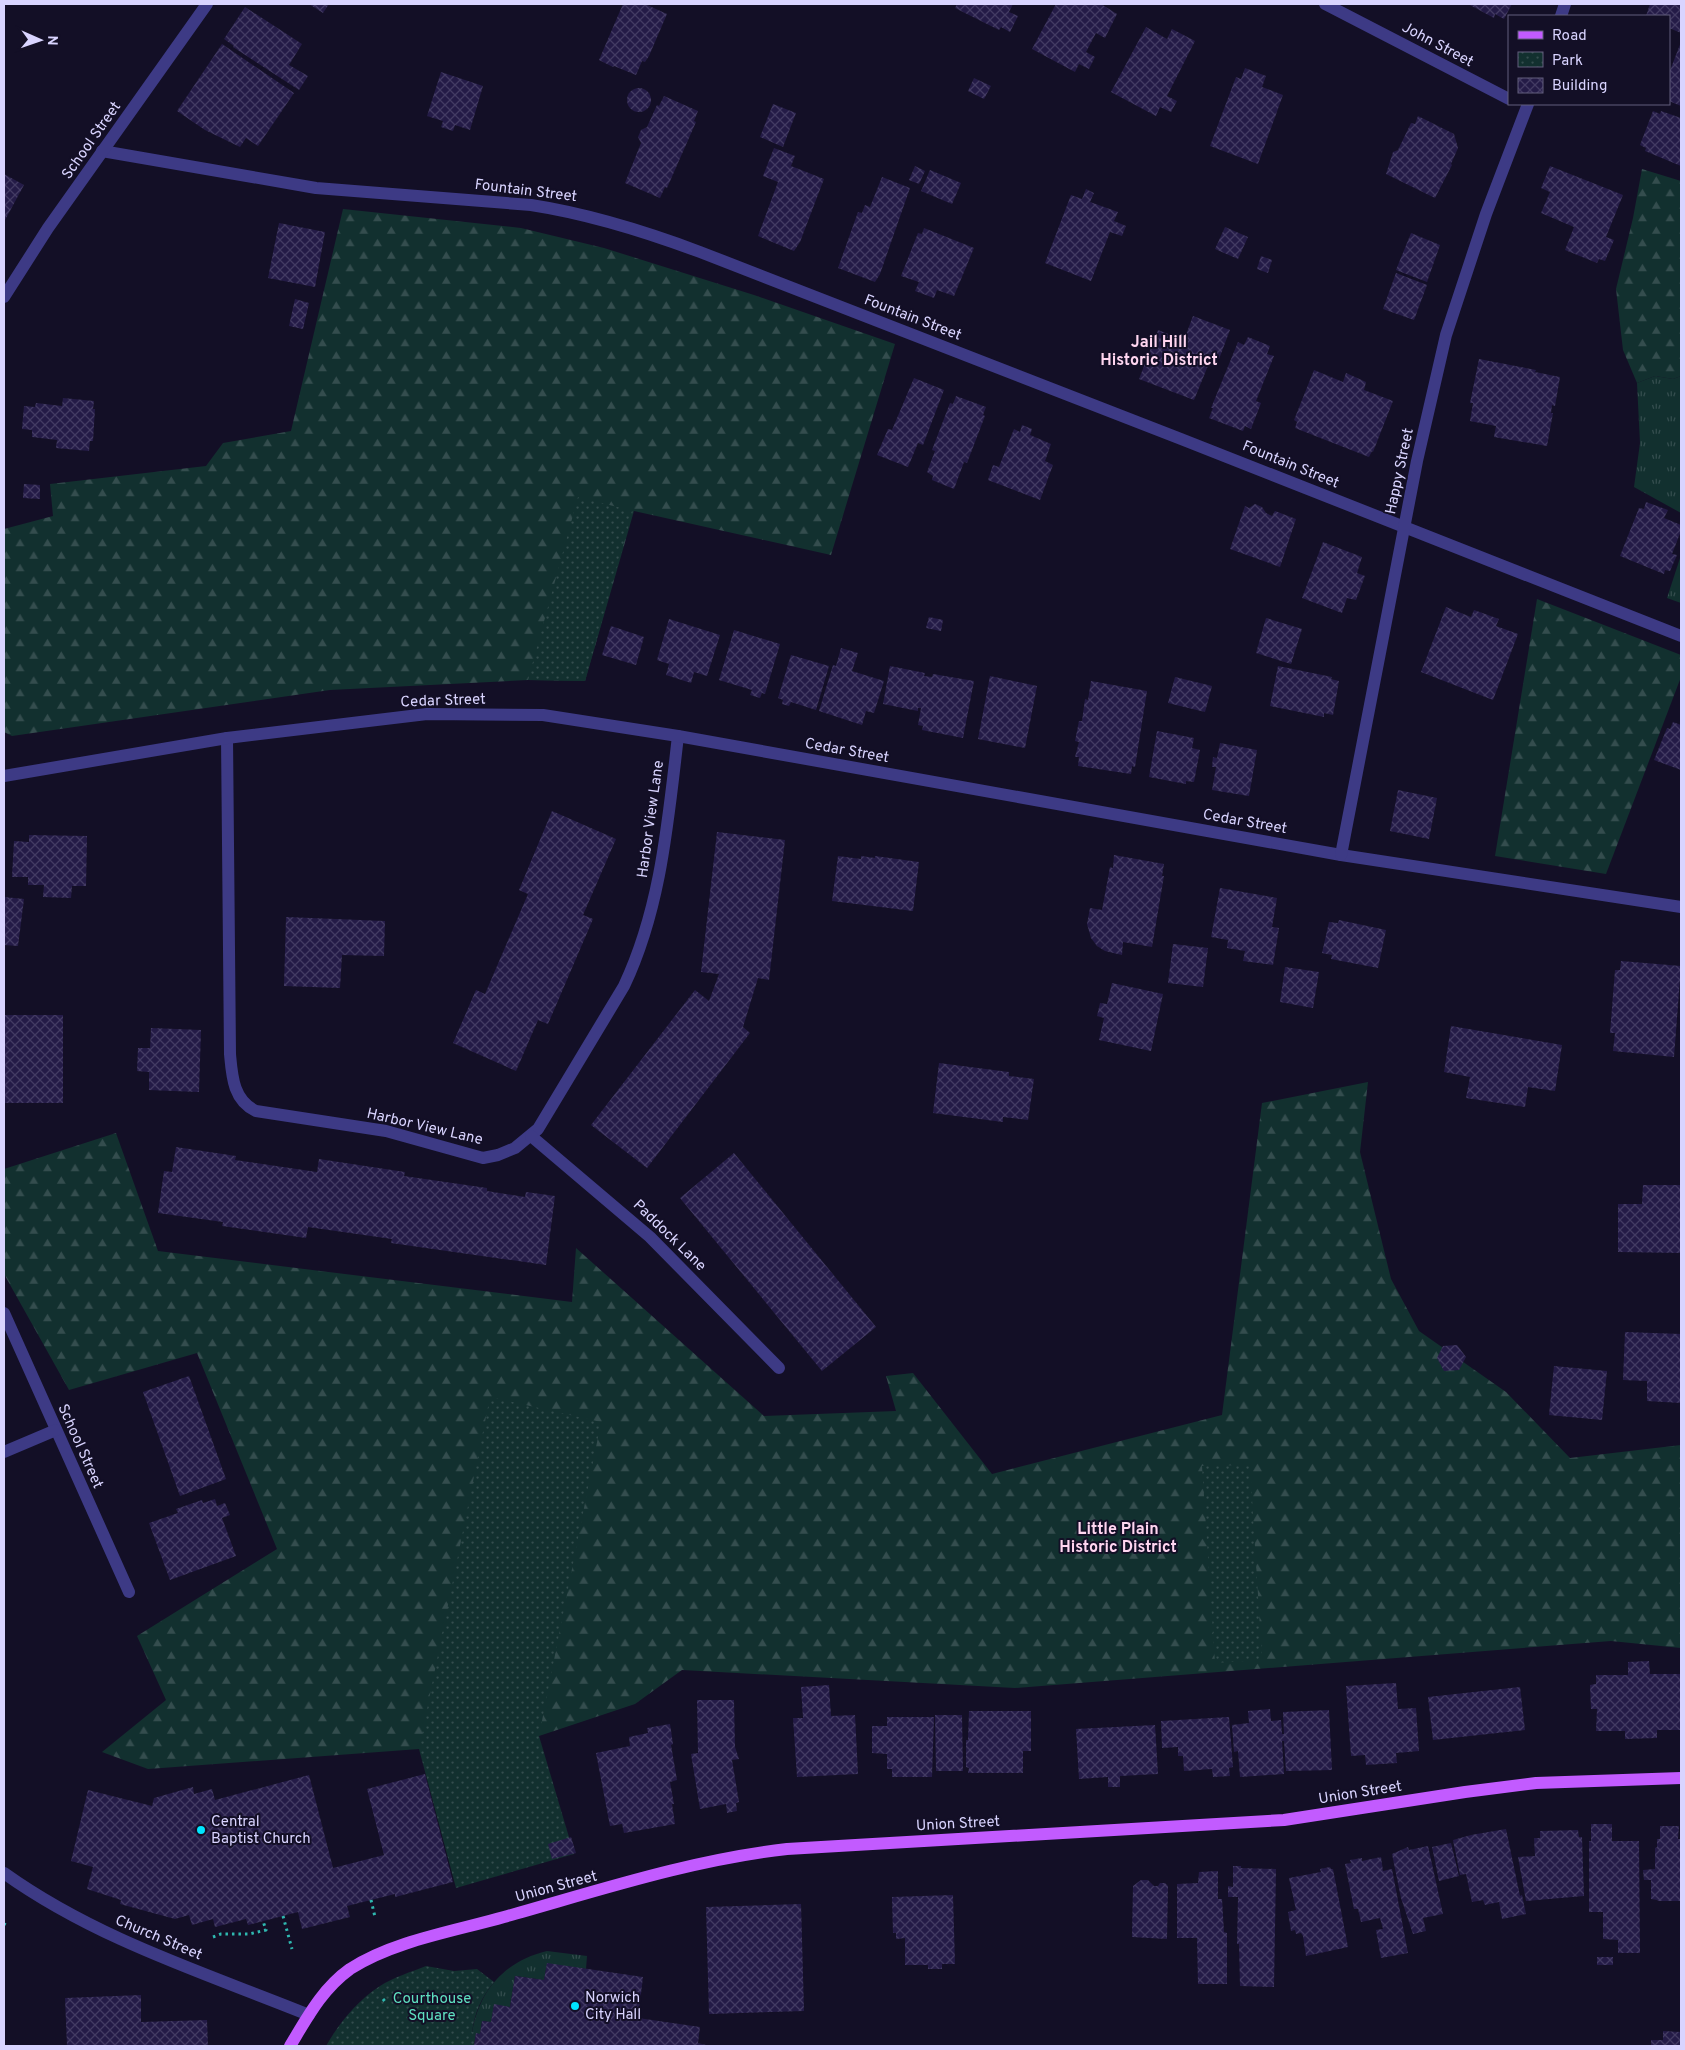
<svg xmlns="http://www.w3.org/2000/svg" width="1685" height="2050" font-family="Overpass,sans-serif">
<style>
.grass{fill:url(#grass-tufts)}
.forest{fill:url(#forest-firs)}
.park{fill:url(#park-dots)}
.building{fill:url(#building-cross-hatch)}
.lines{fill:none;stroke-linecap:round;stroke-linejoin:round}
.path{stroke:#2fb8b0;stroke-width:3;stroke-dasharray:2.5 4;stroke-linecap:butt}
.minor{stroke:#3d3a85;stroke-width:12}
.major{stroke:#c25bff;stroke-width:12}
.poi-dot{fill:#00e5ff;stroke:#130f26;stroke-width:2}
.labels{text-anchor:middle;stroke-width:4;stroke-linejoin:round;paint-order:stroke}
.street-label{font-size:15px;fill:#d9d4ff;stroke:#130f26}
.poi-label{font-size:15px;fill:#d9d4ff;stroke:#130f26;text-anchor:start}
.park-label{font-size:15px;fill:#5fe0c0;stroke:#130f26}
.neighbourhood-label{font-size:16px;font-weight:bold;fill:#ffd6f0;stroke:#130f26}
</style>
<defs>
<pattern id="grass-tufts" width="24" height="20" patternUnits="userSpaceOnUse" patternTransform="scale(1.25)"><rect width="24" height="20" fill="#12302f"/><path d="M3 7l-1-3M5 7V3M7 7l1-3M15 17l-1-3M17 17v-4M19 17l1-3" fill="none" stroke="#344d4e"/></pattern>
<pattern id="forest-firs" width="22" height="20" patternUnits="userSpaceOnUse" patternTransform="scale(1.25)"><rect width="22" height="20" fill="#12302f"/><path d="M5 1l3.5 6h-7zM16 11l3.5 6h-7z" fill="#344d4e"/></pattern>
<pattern id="park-dots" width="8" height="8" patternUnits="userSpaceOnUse" patternTransform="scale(1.25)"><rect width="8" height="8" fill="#12302f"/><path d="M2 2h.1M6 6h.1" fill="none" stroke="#344d4e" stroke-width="1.8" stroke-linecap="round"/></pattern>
<pattern id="building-cross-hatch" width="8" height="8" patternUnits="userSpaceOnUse" patternTransform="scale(1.25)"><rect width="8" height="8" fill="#241b47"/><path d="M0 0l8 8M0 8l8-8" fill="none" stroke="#433b63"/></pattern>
</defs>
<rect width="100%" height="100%" fill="#130f26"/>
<g class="grass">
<polygon points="1655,376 1673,379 1681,376 1681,513 1634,487 1640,443 1637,383"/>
<polygon points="1681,555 1681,603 1667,598"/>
<path d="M 547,1951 L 587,1956 L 586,1969 L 547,1964 L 544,1980 L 515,1976 L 510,2007 L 494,2005 L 491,2022 L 482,2021 L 480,2034 L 472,2033 C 479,1990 505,1961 547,1951 Z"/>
</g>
<g class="forest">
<polygon points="1642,169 1681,181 1681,376 1673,379 1655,376 1637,383 1623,350 1616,289 1633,218"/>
<polygon points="343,209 521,228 604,248 754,295 895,344 831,555 634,511 585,681 528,680 330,690 12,736 4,732 4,529 53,516 50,484 206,466 223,443 291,431"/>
<polygon points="1537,599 1681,655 1681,677 1606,874 1495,856"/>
<polygon points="1368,1082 1360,1152 1391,1279 1419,1331 1506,1392 1570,1458 1681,1445 1681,1648 1611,1641 1015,1688 682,1670 635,1704 539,1736 419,1749 148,1769 102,1752 166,1700 137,1636 277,1549 197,1353 69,1390 4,1274 4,1169 116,1133 158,1251 572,1302 576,1248 764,1416 896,1411 886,1376 913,1373 992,1474 1222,1415 1262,1103"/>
</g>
<g class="park">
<polygon points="578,497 633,511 585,681 528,680"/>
<polygon points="490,1397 601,1422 539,1736 574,1854 456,1888 419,1749"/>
<polygon points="1215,1465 1250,1466 1262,1660 1215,1663 1202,1466"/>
<path d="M 426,1966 L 454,1971 L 477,1969 L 494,1982 C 481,1998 475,2012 472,2032 L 476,2033 L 474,2046 L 326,2046 C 339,2023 357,2001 380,1986 C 394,1977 411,1972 426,1966 Z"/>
</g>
<g class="building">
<polygon points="309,4 329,4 323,13"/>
<polygon points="623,4 645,4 667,14 649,56 645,62 642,61 636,75 614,66 613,67 599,60"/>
<polygon points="957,4 1013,4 1009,12 1018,16 1010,32 1001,27 999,30 955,8"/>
<polygon points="1056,4 1101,4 1117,14 1105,38 1096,33 1086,52 1095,57 1089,69 1079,64 1075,72 1032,49"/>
<polygon points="1468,4 1512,4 1504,19 1495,14 1494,18"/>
<polygon points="1650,4 1681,4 1681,33 1669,28 1669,16 1646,16"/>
<polygon points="245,7 302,44 289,65 308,76 299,90 233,47 234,46 224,39"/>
<polygon points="1146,27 1167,39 1172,29 1195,41 1167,96 1177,101 1171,112 1160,107 1156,116 1111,92"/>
<polygon points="1681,42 1681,106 1669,101 1669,73"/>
<polygon points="222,44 294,93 258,146 246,138 240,147 205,130 177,111"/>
<polygon points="1245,68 1266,76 1262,87 1283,95 1258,164 1210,146 1236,77 1241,79"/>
<polygon points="441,72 483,86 470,130 455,125 453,131 441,127 443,121 427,116"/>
<polygon points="974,78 991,86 984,99 968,91"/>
<circle cx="639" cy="100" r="12"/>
<polygon points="664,96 698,111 694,121 696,122 667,188 665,187 660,198 625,183 641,143 638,137 641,130 647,127 657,105 659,106"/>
<polygon points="773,104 796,113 783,147 760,137"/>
<polygon points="1653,111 1660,114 1661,111 1681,118 1681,166 1645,151 1646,148 1640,145"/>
<polygon points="1418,116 1454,134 1458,148 1451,164 1452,165 1435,198 1386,174 1393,152 1398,150 1411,123 1415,124"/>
<polygon points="774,148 795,156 791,166 824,179 800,242 794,251 758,236 778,182 763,176"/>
<polygon points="915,166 925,171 919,184 909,180"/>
<polygon points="1550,166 1623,195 1606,237 1614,240 1605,261 1599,259 1597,263 1565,250 1574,227 1541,213 1550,192 1541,188"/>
<polygon points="930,170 961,183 952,204 921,191"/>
<polygon points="4,174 24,185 5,220 4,219"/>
<polygon points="882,177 910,188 880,274 875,282 838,268 858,212 862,213 865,205 870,207"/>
<polygon points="1086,189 1094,193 1090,202 1118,212 1114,221 1126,226 1122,236 1110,232 1091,281 1045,263 1071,195 1082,199"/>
<polygon points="279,223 325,232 315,287 268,278"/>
<polygon points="1225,227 1248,237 1238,259 1215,249"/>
<polygon points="924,228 974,248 954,296 937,290 934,298 915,291 919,282 901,276 918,233 922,234"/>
<polygon points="1411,233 1440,245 1427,282 1396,270"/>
<polygon points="1261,256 1272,260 1268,273 1257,269"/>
<polygon points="1396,273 1427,285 1414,320 1383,309"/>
<polygon points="295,299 309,303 303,329 289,326"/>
<polygon points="1193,316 1230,330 1219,359 1212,356 1194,400 1139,379 1158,330 1184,340"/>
<polygon points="1248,337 1270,346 1267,354 1274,356 1256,401 1261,403 1251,429 1245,426 1243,431 1209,418 1213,408 1211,408 1238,342 1244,345"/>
<polygon points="1479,359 1536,370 1535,372 1560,377 1555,406 1552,405 1551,413 1553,413 1547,446 1494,437 1496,426 1470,421 1473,403 1470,403"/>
<polygon points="1314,370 1343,382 1346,373 1366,382 1364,390 1393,401 1373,452 1372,451 1369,457 1295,428 1297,422 1294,420"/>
<polygon points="914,378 944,390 923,445 918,443 908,467 877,455 888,429 892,430"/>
<polygon points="956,396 986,407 983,415 985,416 967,463 964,462 954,489 932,480 933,476 927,472 935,451 932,450 950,403 953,404"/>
<polygon points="63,398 94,401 93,409 95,409 93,441 90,441 89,451 56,448 57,440 32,437 32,430 22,429 24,406 35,407 36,403 62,406"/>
<polygon points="1022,425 1032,429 1030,435 1051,444 1045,461 1053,465 1040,500 988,480 993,465 999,467 1014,429 1020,432"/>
<polygon points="24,484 40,485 40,499 23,498"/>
<polygon points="1646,502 1668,510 1664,518 1681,525 1681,531 1672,554 1677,555 1670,571 1665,570 1664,574 1620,556 1639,508 1644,509"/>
<polygon points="1255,504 1262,507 1266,513 1272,516 1275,511 1296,519 1280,567 1230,549 1245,506 1249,508"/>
<polygon points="1323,542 1362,557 1357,573 1365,576 1356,600 1347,598 1342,613 1302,598"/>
<polygon points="1446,607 1471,617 1474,610 1499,619 1496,626 1518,634 1493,700 1421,672"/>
<polygon points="929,617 943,620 941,631 926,628"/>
<polygon points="1266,618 1302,629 1291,664 1256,653"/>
<polygon points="669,619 720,635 707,676 694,672 691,683 666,675 669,664 657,660"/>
<polygon points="611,626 644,637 636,665 602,655"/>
<polygon points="734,630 780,644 765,694 762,693 760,698 750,695 752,690 719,680"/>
<polygon points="841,648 858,653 852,671 884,681 874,713 866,711 862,725 819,711 833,665 836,666"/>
<polygon points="791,655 829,666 816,710 791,702 789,706 782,704 783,700 778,698"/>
<polygon points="890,666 925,673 924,676 932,677 933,674 974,681 963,738 922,730 923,726 918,725 921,708 918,708 918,711 883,704"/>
<polygon points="1278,666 1332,677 1331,679 1339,681 1333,715 1324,713 1324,717 1270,706"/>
<polygon points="990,676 1037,686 1025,748 978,739"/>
<polygon points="1175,677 1212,686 1205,712 1168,703"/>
<polygon points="1091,681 1147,691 1135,767 1132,766 1131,774 1078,766 1079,757 1075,757 1079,742 1075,741 1079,721 1082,721 1085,699 1088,700"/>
<polygon points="1673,722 1681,725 1681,770 1654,760 1667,728 1670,729"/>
<polygon points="1157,731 1194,738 1192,748 1200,750 1194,782 1186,781 1186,784 1149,777"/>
<polygon points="1220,743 1257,750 1249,796 1212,790 1216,767 1212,767 1213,757 1217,758"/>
<polygon points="1398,790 1437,798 1429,839 1390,831"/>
<polygon points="552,811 616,839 583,915 593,919 548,1024 538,1020 516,1071 453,1043 476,990 485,994 528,894 519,890"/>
<polygon points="717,832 785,840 769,980 758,978 743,1027 750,1033 647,1168 591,1125 695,990 709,1001 719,974 701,972"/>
<polygon points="29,835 87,836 86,886 72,886 71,898 43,897 44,885 28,885 28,877 12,877 14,841 29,842"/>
<polygon points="1114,855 1164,864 1162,876 1164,876 1152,947 1123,942 1122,955 1105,951 1097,946 1091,938 1087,924 1090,908 1102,910 1110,867 1113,868"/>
<polygon points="838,856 861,859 861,856 875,858 875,856 919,862 913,911 832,901"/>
<polygon points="1220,888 1277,898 1272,927 1279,928 1273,965 1243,961 1245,951 1227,948 1228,940 1211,937"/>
<polygon points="4,897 24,899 18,946 4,945"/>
<polygon points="286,917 385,921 384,956 342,955 340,988 284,986"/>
<polygon points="1339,920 1386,930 1378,968 1331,959 1332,955 1322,953 1329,922 1338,923"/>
<polygon points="1173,944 1208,948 1203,987 1168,983"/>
<polygon points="1621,961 1681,966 1674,1057 1613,1051 1615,1033 1610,1033 1615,970 1620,970"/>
<polygon points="1285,967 1319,972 1313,1008 1280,1002"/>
<polygon points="1112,983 1163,994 1151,1051 1099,1040 1104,1018 1097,1016 1100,1003 1107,1004"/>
<rect x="4" y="1015" width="59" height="88"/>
<polygon points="1451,1026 1562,1045 1555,1091 1528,1087 1525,1107 1466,1098 1470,1077 1444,1072"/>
<polygon points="151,1028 201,1030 199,1092 149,1090 149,1072 137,1071 138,1048 150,1048"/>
<polygon points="939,1063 1009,1072 1009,1076 1034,1079 1028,1120 1003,1117 1003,1122 933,1113"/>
<polygon points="176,1147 236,1156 235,1160 317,1172 319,1159 405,1172 404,1176 487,1188 487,1191 525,1197 526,1192 555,1196 546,1265 391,1243 392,1239 308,1227 306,1238 222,1226 223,1222 158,1213 164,1171 172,1172"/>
<polygon points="734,1153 876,1327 822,1371 680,1198"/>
<polygon points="1643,1185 1681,1185 1681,1253 1618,1252 1618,1204 1642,1204"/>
<polygon points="1625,1332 1681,1334 1681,1403 1647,1401 1647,1381 1623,1380"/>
<polygon points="1457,1345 1466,1357 1459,1370 1444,1371 1437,1358 1443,1346"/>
<polygon points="1554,1366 1607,1371 1602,1420 1549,1415"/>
<polygon points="189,1376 226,1479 180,1496 143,1392"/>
<polygon points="215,1499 217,1506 225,1503 230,1515 222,1518 236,1556 170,1580 149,1523 178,1513 176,1509 202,1500 203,1503"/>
<polygon points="1649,1661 1650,1674 1681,1674 1681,1730 1657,1730 1657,1738 1625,1739 1625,1731 1596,1731 1597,1709 1591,1709 1590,1685 1596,1684 1596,1675 1628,1675 1628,1662"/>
<polygon points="1396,1683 1398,1709 1416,1708 1419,1751 1396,1753 1397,1763 1366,1765 1365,1755 1351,1756 1346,1686"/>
<polygon points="829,1685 831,1716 855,1715 858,1774 797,1777 793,1718 803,1718 801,1687"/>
<polygon points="1520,1687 1525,1730 1433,1740 1428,1697"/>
<polygon points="697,1700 734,1700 735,1747 739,1759 732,1760 739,1802 736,1803 737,1811 727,1813 726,1804 700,1809 691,1754 698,1753"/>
<polygon points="1270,1709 1271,1721 1281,1720 1282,1734 1284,1734 1283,1712 1329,1710 1332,1770 1286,1771 1284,1741 1282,1741 1284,1774 1240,1777 1238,1751 1234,1752 1232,1725 1249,1723 1248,1711"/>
<polygon points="969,1711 1031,1711 1031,1751 1023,1751 1023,1773 968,1773 969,1768 966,1767 966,1740 968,1740"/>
<polygon points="935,1715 962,1715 963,1771 936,1771"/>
<polygon points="887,1717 934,1717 932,1777 892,1777 892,1769 887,1769 887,1754 872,1753 872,1726 887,1726"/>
<polygon points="1229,1717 1233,1767 1229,1768 1230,1776 1213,1777 1212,1769 1184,1771 1183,1756 1178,1756 1178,1747 1162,1748 1161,1721"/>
<polygon points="670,1724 673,1744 671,1745 677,1780 670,1782 674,1804 672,1804 675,1824 624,1833 622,1824 610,1826 596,1753 630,1746 629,1737 648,1733 647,1728"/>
<polygon points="1155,1725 1158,1774 1120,1776 1120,1787 1108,1787 1108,1777 1079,1779 1076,1729"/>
<polygon points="425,1774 453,1882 395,1897 395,1894 347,1906 350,1917 302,1929 298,1912 248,1925 246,1919 215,1927 213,1919 192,1925 189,1915 175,1919 120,1904 121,1900 87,1889 93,1867 71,1861 88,1790 152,1806 154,1798 193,1787 194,1794 212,1789 215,1800 309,1775 333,1868 384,1855 367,1789"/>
<polygon points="1591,1824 1612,1824 1612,1841 1639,1841 1640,1953 1618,1953 1618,1940 1603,1939 1603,1912 1589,1912 1589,1841 1591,1841"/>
<polygon points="1660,1826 1679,1826 1678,1839 1681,1839 1681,1901 1658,1901 1657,1900 1651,1899 1651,1880 1644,1880 1643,1870 1655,1869 1655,1848 1657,1847 1657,1839 1660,1839"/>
<polygon points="1506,1829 1520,1896 1522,1895 1526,1914 1502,1919 1499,1902 1485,1905 1483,1900 1472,1902 1466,1874 1460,1875 1453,1840 1471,1835"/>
<polygon points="1578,1830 1579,1837 1582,1837 1584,1896 1526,1901 1518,1857 1535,1856 1534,1838 1540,1838 1540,1831"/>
<polygon points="571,1837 576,1853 552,1859 548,1844"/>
<polygon points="1451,1843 1459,1876 1439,1881 1432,1847"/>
<polygon points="1428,1846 1443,1914 1423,1918 1426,1931 1413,1934 1401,1898 1392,1854 1408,1847 1409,1850"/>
<polygon points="1381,1857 1383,1871 1392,1869 1408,1953 1381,1958 1376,1930 1383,1929 1380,1918 1361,1922 1358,1909 1354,1909 1345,1864 1351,1863 1350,1860 1362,1858 1362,1861"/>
<polygon points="1233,1866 1241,1866 1241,1868 1276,1869 1274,1987 1240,1986 1239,1944 1237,1944 1238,1897 1228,1897 1228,1886 1233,1887"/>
<polygon points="1330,1867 1331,1869 1333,1869 1348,1947 1306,1956 1303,1936 1301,1933 1296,1934 1295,1930 1291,1931 1288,1912 1296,1910 1289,1878 1321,1872 1320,1869"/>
<polygon points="1218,1871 1218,1899 1222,1899 1224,1932 1227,1933 1227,1984 1198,1984 1197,1938 1177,1938 1177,1884 1198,1883 1199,1872"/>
<polygon points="1141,1880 1148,1880 1154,1886 1158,1886 1160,1883 1165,1883 1168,1886 1167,1939 1132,1937 1133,1886"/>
<polygon points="953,1895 955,1964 942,1964 942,1969 928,1969 928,1965 905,1965 905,1938 896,1939 896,1933 893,1933 892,1897"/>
<polygon points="801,1904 804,2011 709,2014 706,1907"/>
<rect x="1597" y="1957" width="16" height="8"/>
<polygon points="547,1963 643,1977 638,2018 700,2027 698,2043 710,2046 474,2046 476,2033 480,2034 482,2021 491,2022 494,2004 510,2007 515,1976 544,1980"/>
<polygon points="141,1995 141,2022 207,2020 208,2046 67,2046 65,1998"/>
<polygon points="1663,2031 1681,2032 1681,2046 1651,2046 1651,2040 1663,2040"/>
</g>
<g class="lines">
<g class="path">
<polyline points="371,1900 375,1917"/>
<polyline points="283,1916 292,1949"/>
<polyline points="4,1925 6,1921"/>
<polyline points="213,1937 221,1934 249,1934 266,1930 263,1921"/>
<polyline points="383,1999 387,2004"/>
</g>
<g class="minor">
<polyline points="1325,4 1509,99"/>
<polyline points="1561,16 1565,4"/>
<path d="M 102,151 L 316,188 L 531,205 C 590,214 644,231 700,252 L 1181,439 L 1681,636"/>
<polyline points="4,297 48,228 207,4"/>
<path d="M 227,738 L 230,1054 C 232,1076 233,1100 256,1111 L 386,1131 L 483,1158 L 498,1155 L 515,1148 L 538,1129 L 624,986 C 661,908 668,821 678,736"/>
<polyline points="4,776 227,738 427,714 543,715 678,736 1341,855 1681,907"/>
<polyline points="1341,855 1417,461 1446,335 1486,214 1528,104"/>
<polyline points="531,1136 650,1237 779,1368"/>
<polyline points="4,1313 129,1592"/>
<polyline points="4,1452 56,1430"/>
<path d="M 4,1873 C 96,1939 205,1973 309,2015"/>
</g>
<path class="major" d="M 290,2046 C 307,2018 322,1989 350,1969 C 393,1941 455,1931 504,1917 C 597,1891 690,1860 787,1849 L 1284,1820 L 1465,1792 L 1536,1783 L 1681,1778"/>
</g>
<g class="poi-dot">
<circle cx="201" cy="1830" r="5"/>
<circle cx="575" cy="2006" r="5"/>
</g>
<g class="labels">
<g class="street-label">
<text transform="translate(1438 44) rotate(28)" y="5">John Street</text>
<text transform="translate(91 140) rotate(-55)" y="5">School Street</text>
<text transform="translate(526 190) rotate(7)" y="5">Fountain Street</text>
<text transform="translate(913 317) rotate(21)" y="5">Fountain Street</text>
<text transform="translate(1291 464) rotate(22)" y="5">Fountain Street</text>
<text transform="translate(1399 471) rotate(-78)" y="5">Happy Street</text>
<text transform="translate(443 700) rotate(-2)" y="5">Cedar Street</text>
<text transform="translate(847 750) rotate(10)" y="5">Cedar Street</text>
<text transform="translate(650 819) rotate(-82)" y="5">Harbor View Lane</text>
<text transform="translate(1245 821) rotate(10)" y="5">Cedar Street</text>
<text transform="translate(425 1126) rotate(13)" y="5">Harbor View Lane</text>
<text transform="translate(670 1235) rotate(44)" y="5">Paddock Lane</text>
<text transform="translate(81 1446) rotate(66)" y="5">School Street</text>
<text transform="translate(1360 1792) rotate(-9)" y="5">Union Street</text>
<text transform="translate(958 1823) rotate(-3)" y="5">Union Street</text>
<text transform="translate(556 1886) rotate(-15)" y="5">Union Street</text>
<text transform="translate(159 1937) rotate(23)" y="5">Church Street</text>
</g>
<g class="poi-label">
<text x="211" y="1826">Central<tspan x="211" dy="17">Baptist Church</tspan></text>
<text x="585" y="2002">Norwich<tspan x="585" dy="17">City Hall</tspan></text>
</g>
<g class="park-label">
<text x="432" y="2003">Courthouse<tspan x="432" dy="17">Square</tspan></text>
</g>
<g class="neighbourhood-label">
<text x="1159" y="347">Jail Hill<tspan x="1159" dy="18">Historic District</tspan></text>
<text x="1118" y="1534">Little Plain<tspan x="1118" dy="18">Historic District</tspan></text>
</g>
</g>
<rect width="1685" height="2050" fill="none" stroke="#d9d4ff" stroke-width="10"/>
<rect x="1508" y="15" width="162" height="90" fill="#130f26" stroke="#625e7d"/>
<rect x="1518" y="31" width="25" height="8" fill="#c25bff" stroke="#625e7d"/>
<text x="1552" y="40" font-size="15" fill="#d9d4ff">Road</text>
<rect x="1518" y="52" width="25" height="15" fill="url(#park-dots)" stroke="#625e7d"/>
<text x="1552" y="65" font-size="15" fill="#d9d4ff">Park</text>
<rect x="1518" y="78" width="25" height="15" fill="url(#building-cross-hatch)" stroke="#625e7d"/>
<text x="1552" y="90" font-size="15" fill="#d9d4ff">Building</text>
<g transform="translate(40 40) rotate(92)" stroke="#130f26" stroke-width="4" paint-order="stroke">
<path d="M0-4L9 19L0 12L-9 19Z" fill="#d9d4ff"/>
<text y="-8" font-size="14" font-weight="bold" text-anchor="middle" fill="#d9d4ff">N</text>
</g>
</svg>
